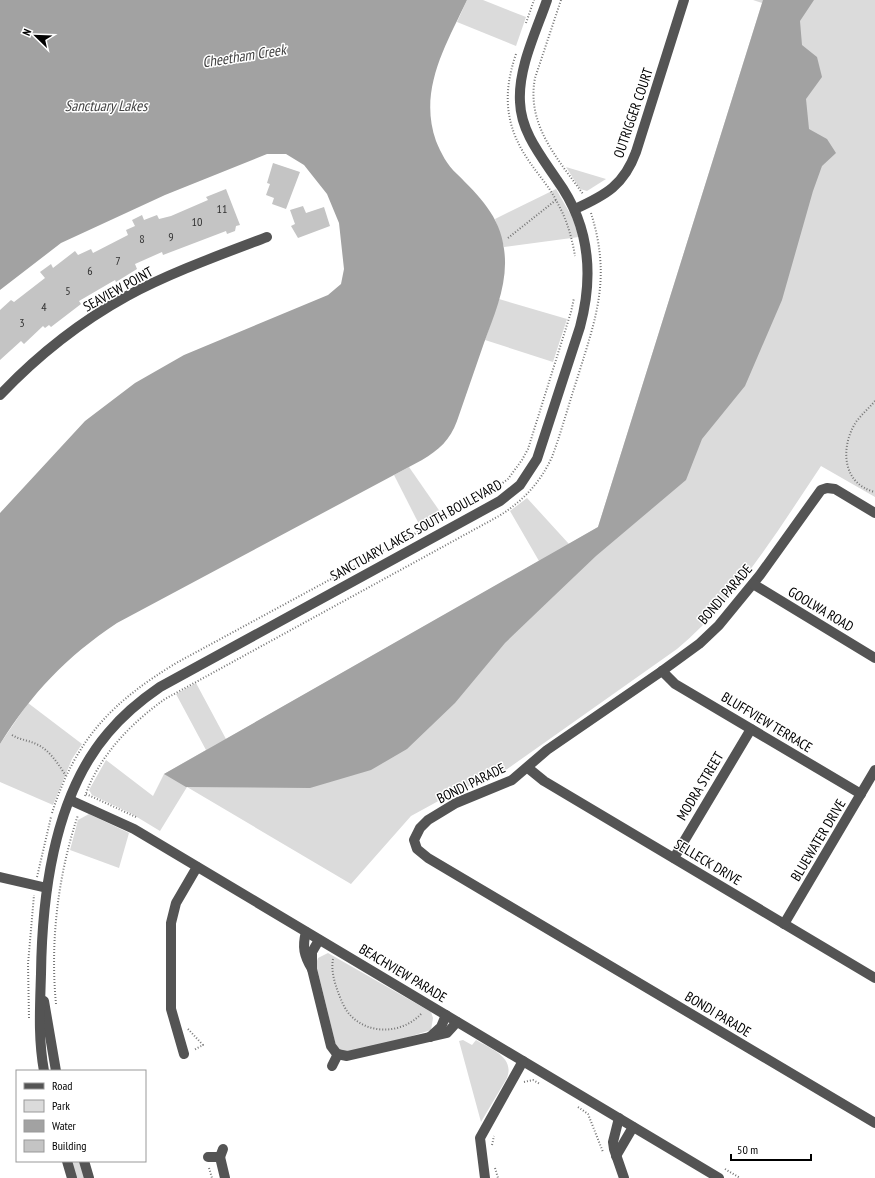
<svg xmlns="http://www.w3.org/2000/svg" width="875" height="1178" font-family="'PT Sans Narrow',sans-serif">
<style>
.green{fill:#dbdbdb}
.water{fill:#a2a2a2}
.building{fill:#c4c4c4}
.lines{fill:none;stroke-linecap:round;stroke-linejoin:round}
.path{stroke:#767676;stroke-width:2;stroke-dasharray:1 2;stroke-linecap:butt}
.minor{stroke:#545454;stroke-width:10}
.labels{text-anchor:middle;stroke-width:3;stroke-linejoin:round;paint-order:stroke}
.number-label{font-size:12px;fill:#313131}
.street-label{font-size:14px;fill:#000;stroke:#fff}
.water-label{font-size:15px;font-style:italic;fill:#434343;stroke:#fff}
</style>
<rect width="100%" height="100%" fill="#fff"/>
<g class="green">
<polygon points="467,0 483,0 526,17 516,46 457,22"/>
<path d="M 753,0 L 875,0 L 875,497 L 821,466 C 778,530 737,599 677,649 L 503,772 L 453,793 L 411,816 L 351,884 L 187,787 L 160,831 L 132,814 L 92,795 L 89,790 L 106,760 L 153,796 L 164,774 L 206,750 L 176,694 L 196,683 L 226,739 L 539,561 L 510,511 L 527,498 L 569,544 L 598,527 L 762,3 Z"/>
<polygon points="566,167 606,179 587,191 580,189"/>
<polygon points="556,189 572,217 579,237 504,247 495,219"/>
<polygon points="499,299 567,319 553,362 485,340"/>
<polygon points="409,467 443,516 421,528 394,475"/>
<polygon points="28,703 82,744 72,759 53,805 0,782 0,744"/>
<polygon points="89,814 129,833 119,868 70,850 78,820"/>
<polygon points="328,953 431,1012 433,1018 431,1030 347,1056 338,1054 316,964 318,958"/>
<path d="M 463,1040 L 472,1045 L 476,1040 C 491,1049 515,1057 507,1078 L 481,1122 L 459,1041 Z"/>
<polygon points="70,1161 80,1161 86,1178 76,1178"/>
</g>
<g class="water">
<path d="M 0,0 L 467,0 C 446,45 418,90 436,141 C 441,153 447,165 457,174 C 479,196 500,216 504,249 C 509,282 495,313 484,343 C 475,369 466,395 457,421 C 450,440 439,450 422,460 L 117,623 C 65,658 33,692 0,744 L 0,513 L 85,421 L 135,383 L 184,355 L 328,295 L 341,284 L 344,269 L 339,223 L 327,194 L 304,165 L 286,154 L 267,154 L 165,195 L 61,243 L 0,290 Z"/>
<polygon points="763,0 814,0 800,21 802,45 817,57 822,77 806,99 809,129 827,139 836,153 822,166 813,191 782,300 745,386 702,439 686,480 596,556 554,596 505,643 455,703 407,749 371,770 310,788 186,787 164,774 598,527"/>
</g>
<g class="building">
<polygon points="273,163 300,172 286,209 272,204 274,198 266,195 270,184 267,183"/>
<polygon points="226,189 240,225 236,226 235,231 227,234 226,231 163,255 162,252 135,264 137,269 116,282 115,280 79,301 81,304 51,327 49,325 45,328 43,326 24,344 21,341 0,360 0,310 11,300 14,302 45,278 40,272 51,264 53,268 75,251 78,255 91,249 93,253 128,235 126,230 135,226 132,220 142,215 144,220 157,215 159,219 171,216 208,200 206,197"/>
<polygon points="303,206 306,213 324,207 330,226 298,238 291,226 295,224 290,210"/>
</g>
<g class="lines">
<g class="path">
<path d="M 561,0 L 535,78 C 526,125 558,159 583,194"/>
<polyline points="526,23 534,0"/>
<path d="M 516,54 C 502,95 505,128 531,164 C 540,177 551,189 558,204 C 567,220 572,238 575,256"/>
<polyline points="508,238 556,200"/>
<path d="M 875,401 C 869,408 862,414 856,422 C 840,447 842,484 875,492"/>
<path d="M 12,735 C 20,740 28,740 36,744 C 49,749 59,765 66,776"/>
<polyline points="86,794 136,817"/>
<path d="M 85,796 C 99,756 131,723 165,699 L 499,516 C 523,501 540,483 552,457 C 562,430 569,403 578,376 C 597,315 611,277 591,213"/>
<path d="M 52,813 C 76,738 113,701 178,662 L 486,495 L 508,479 L 522,460 L 528,449 L 571,312 L 574,298"/>
<polyline points="37,877 51,817"/>
<path d="M 333,959 C 331,970 334,981 338,992 C 341,1000 345,1010 351,1016 C 371,1036 404,1033 422,1013"/>
<path d="M 56,1004 C 50,941 58,875 78,815"/>
<polyline points="29,1018 28,964 34,895"/>
<polyline points="188,1029 203,1045 194,1050"/>
<polyline points="524,1082 533,1080 540,1084"/>
<polyline points="578,1107 588,1114 603,1152"/>
<polyline points="492,1145 494,1136"/>
<polyline points="209,1168 212,1178"/>
<polyline points="495,1168 498,1178"/>
<polyline points="725,1169 740,1178"/>
</g>
<g class="minor">
<path d="M 575,209 C 606,195 624,185 636,152 L 684,0"/>
<path d="M 0,395 C 37,356 80,322 127,296 C 172,272 220,255 267,237"/>
<polyline points="875,513 835,489 827,488 821,490 760,575 719,625 699,644 662,671 547,750 512,780 456,803 428,820 420,828 414,840 417,849 428,858 875,1123"/>
<polyline points="753,584 875,658"/>
<polyline points="662,671 675,684 861,794"/>
<polyline points="528,768 544,781 875,978"/>
<polyline points="70,800 134,829 719,1178"/>
<polyline points="674,858 751,729"/>
<polyline points="0,877 47,888"/>
<polyline points="784,924 875,770"/>
<path d="M 306,932 C 302,947 304,956 312,969"/>
<polyline points="319,940 312,952 312,969 331,1046 337,1054 347,1056 447,1033 457,1022"/>
<polyline points="44,1001 56,1071"/>
<polyline points="430,1037 441,1027 446,1015"/>
<polyline points="184,1054 171,1009 171,923 176,903 197,867"/>
<polyline points="332,1066 338,1054"/>
<path d="M 44,1071 C 38,1038 40,1007 41,974 C 42,894 54,796 108,733 C 123,715 141,700 160,687 L 500,501 L 520,485 L 537,459 L 580,327 C 594,275 589,224 557,180 C 541,156 521,132 520,102 C 518,68 536,32 547,0"/>
<polyline points="619,1118 613,1142 614,1149 624,1178"/>
<polyline points="616,1156 633,1127"/>
<polyline points="208,1157 220,1157 223,1149"/>
<polyline points="220,1157 225,1178"/>
<polyline points="67,1161 72,1178"/>
<polyline points="84,1161 89,1178"/>
<polyline points="485,1178 480,1138 523,1061"/>
</g>
</g>
<g class="labels">
<g class="number-label">
<text x="222" y="213">11</text>
<text x="197" y="226">10</text>
<text x="171" y="241">9</text>
<text x="142" y="243">8</text>
<text x="118" y="265">7</text>
<text x="90" y="275">6</text>
<text x="68" y="295">5</text>
<text x="44" y="311">4</text>
<text x="22" y="327">3</text>
</g>
<g class="street-label">
<text transform="translate(633 113) rotate(-71)" y="5">OUTRIGGER COURT</text>
<text transform="translate(118 289) rotate(-29)" y="5">SEAVIEW POINT</text>
<text transform="translate(416 530) rotate(-29)" y="5">SANCTUARY LAKES SOUTH BOULEVARD</text>
<text transform="translate(725 594) rotate(-49)" y="5">BONDI PARADE</text>
<text transform="translate(821 609) rotate(31)" y="5">GOOLWA ROAD</text>
<text transform="translate(767 722) rotate(31)" y="5">BLUFFVIEW TERRACE</text>
<text transform="translate(471 783) rotate(-26)" y="5">BONDI PARADE</text>
<text transform="translate(700 786) rotate(-59)" y="5">MODRA STREET</text>
<text transform="translate(818 840) rotate(-59)" y="5">BLUEWATER DRIVE</text>
<text transform="translate(708 862) rotate(31)" y="5">SELLECK DRIVE</text>
<text transform="translate(403 973) rotate(31)" y="5">BEACHVIEW PARADE</text>
<text transform="translate(718 1014) rotate(31)" y="5">BONDI PARADE</text>
</g>
<g class="water-label">
<text transform="translate(244 56) rotate(-9)" y="5">Cheetham Creek</text>
<text x="106" y="111">Sanctuary Lakes</text>
</g>
</g>
<rect x="16" y="1070" width="130" height="92" fill="#ffffff" stroke="#999999"/>
<rect x="24" y="1083" width="20" height="6" fill="#545454" stroke="#999999"/>
<text x="52" y="1090" font-size="12" fill="#000000">Road</text>
<rect x="24" y="1100" width="20" height="12" fill="#dbdbdb" stroke="#999999"/>
<text x="52" y="1110" font-size="12" fill="#000000">Park</text>
<rect x="24" y="1120" width="20" height="12" fill="#a2a2a2" stroke="#999999"/>
<text x="52" y="1130" font-size="12" fill="#000000">Water</text>
<rect x="24" y="1140" width="20" height="12" fill="#c4c4c4" stroke="#999999"/>
<text x="52" y="1150" font-size="12" fill="#000000">Building</text>
<g transform="translate(36 36) rotate(293)" stroke="#ffffff" stroke-width="3" paint-order="stroke">
<path d="M0-3L7 15L0 10L-7 15Z" fill="#000000"/>
<text y="-6" font-size="11" font-weight="bold" text-anchor="middle" fill="#000000">N</text>
</g>
<path d="M731 1154v6h80v-6" fill="none" stroke="#000000" stroke-width="2"/>
<text x="737" y="1154" font-size="12" fill="#000000" stroke="#ffffff" stroke-width="3" paint-order="stroke">50 m</text>
</svg>
